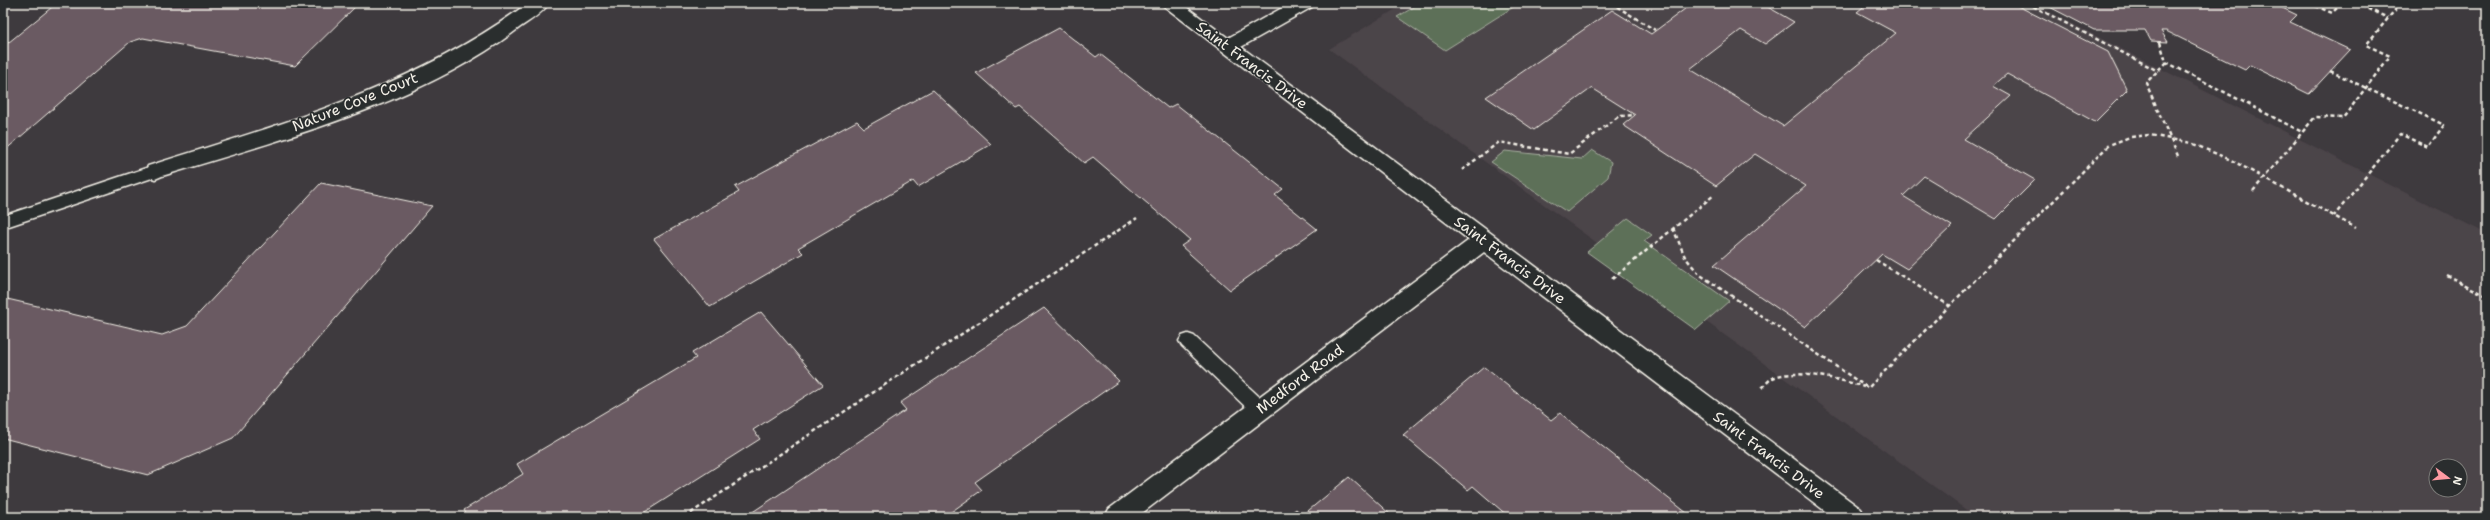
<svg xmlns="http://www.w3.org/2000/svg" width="2490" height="520" font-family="'Shantell Sans',sans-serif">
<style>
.built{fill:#4c4449;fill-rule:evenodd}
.green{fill:#5d7059;stroke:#a8b0a0}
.building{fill:#6b5a62;stroke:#f4f1e8}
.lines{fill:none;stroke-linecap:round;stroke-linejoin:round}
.lane-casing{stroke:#f4f1e8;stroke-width:3}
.street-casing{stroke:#f4f1e8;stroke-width:3}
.path{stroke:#f4f1e8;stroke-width:2.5;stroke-dasharray:4 3;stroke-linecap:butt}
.lane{fill:#2a2d2e;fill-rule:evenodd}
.street{fill:#2a2d2e;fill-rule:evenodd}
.labels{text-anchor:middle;stroke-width:3.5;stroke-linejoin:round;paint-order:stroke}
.street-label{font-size:15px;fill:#f4f1e8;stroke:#2a2d2e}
</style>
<rect width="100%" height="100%" fill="#3e3a3e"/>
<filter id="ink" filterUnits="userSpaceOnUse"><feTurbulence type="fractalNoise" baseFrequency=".025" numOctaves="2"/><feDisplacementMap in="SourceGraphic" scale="8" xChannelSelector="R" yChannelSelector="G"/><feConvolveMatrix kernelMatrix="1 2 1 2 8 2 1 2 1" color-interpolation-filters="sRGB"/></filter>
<g filter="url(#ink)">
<path class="built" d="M 1406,3 L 2031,3 L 2487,234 L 2487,517 L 1976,517 L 1329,49 ZM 2436,466 L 2460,466 L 2460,490 L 2436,490 Z"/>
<g class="green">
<polygon points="1421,3 1510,3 1515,6 1445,50 1397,17"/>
<polygon points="1592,150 1611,162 1608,177 1567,212 1491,162 1505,151 1582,159"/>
<polygon points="1628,218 1652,235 1644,241 1729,301 1696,330 1587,252"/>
</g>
<g class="building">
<polygon points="57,3 359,3 295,66 143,38 130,42 3,152 3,47"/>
<polygon points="1693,3 1761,3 1794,22 1765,44 1741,30 1690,69 1783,126 1896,33 1857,12 1868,3 2012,3 2108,52 2127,90 2095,122 2007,74 1993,86 2011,96 1964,139 2035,180 1996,219 1924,176 1903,196 1952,226 1907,269 1882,254 1805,327 1714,265 1806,186 1755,154 1716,186 1623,125 1635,115 1592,88 1534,130 1486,97 1612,10 1651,34"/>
<polygon points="2042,3 2272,3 2297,15 2290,22 2350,50 2309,94 2250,65 2245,70 2166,31 2161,31 2168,42 2151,41 2145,30 2094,30"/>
<polygon points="1059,28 1096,57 1100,54 1168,108 1176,104 1283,189 1275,195 1317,229 1230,290 1181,246 1190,240 1093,157 1084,163 1020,107 1016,109 976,73"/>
<polygon points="933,90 991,144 918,187 913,181 798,248 803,253 710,307 654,239 739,192 735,187 857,121 864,128"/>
<polygon points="321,183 432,206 233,438 148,475 3,438 3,298 162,335 187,326"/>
<polygon points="1044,308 1119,381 975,482 982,490 944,517 745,517 906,410 900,403"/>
<polygon points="761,312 823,385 753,430 760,439 637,517 468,517 464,510 523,474 517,464 696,358 692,353"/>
<polygon points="1484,367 1551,420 1560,413 1692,517 1509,517 1473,486 1468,490 1403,435"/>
<polygon points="1349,477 1393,517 1286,517 1296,509 1303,515"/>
</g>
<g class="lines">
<defs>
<g id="lane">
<polygon points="155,165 161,167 163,171 161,175 3,228 3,216"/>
<polygon points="1188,334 1194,336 1267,404 1269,409 1267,414 1260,417 1253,414 1182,346 1179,341 1182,336"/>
</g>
<g id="street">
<path d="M 528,3 L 549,3 C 543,13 529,21 519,28 C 419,105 281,139 162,176 L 155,179 L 148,176 L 145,171 L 148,166 C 281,124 414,88 528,3 Z"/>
<polygon points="1160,3 1181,3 1228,38 1291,3 1314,3 1312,7 1241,47 1861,509 1865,517 1833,517 1484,252 1137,517 1105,517 1109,509 1469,240"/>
</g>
</defs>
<use href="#lane" class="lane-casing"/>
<use href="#street" class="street-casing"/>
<g class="path">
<polyline points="1611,3 1655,30"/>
<polyline points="2027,3 2158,71"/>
<polyline points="2309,3 2332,13 2342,3"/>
<polyline points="2355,3 2388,18"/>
<polyline points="2160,42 2166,62 2302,132"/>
<polyline points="2166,62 2146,83 2178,156"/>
<polyline points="2330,71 2444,125 2428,147 2400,134 2334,216"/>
<polyline points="1462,170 1499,142 1569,154 1619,116 1635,115"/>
<polyline points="2253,191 2315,117 2343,118 2390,56 2366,45 2400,4"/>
<polyline points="1673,228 1685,257 1699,274 1868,388 2109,145 2130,137 2150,135 2191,143 2231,160 2356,228"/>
<polyline points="1876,260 1950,306"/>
<polyline points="2446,275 2487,296"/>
<polyline points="1612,279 1714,195"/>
<path d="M 1762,388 C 1765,385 1768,381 1771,379 C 1789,367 1845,380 1864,387"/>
<polyline points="685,517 1137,218"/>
</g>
<use href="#lane" class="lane"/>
<use href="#street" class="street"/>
</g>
</g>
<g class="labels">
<g class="street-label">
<text transform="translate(1252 65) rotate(37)" y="5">Saint Francis Drive</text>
<text transform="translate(355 102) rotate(-22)" y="5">Nature Cove Court</text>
<text transform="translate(1510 260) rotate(37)" y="5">Saint Francis Drive</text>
<text transform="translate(1300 379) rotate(-37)" y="5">Medford Road</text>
<text transform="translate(1769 455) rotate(37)" y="5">Saint Francis Drive</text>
</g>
</g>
<rect width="2490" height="520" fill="none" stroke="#2a2d2e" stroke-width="16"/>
<rect x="8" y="8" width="2474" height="504" fill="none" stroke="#f4f1e8" stroke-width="1.5" filter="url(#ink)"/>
<g transform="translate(2448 478) rotate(106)"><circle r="19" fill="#2a2d2e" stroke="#7b7b78"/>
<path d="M0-3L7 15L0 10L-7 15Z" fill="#ff9aa2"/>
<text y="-6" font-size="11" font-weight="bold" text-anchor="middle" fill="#f4f1e8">N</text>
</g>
</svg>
